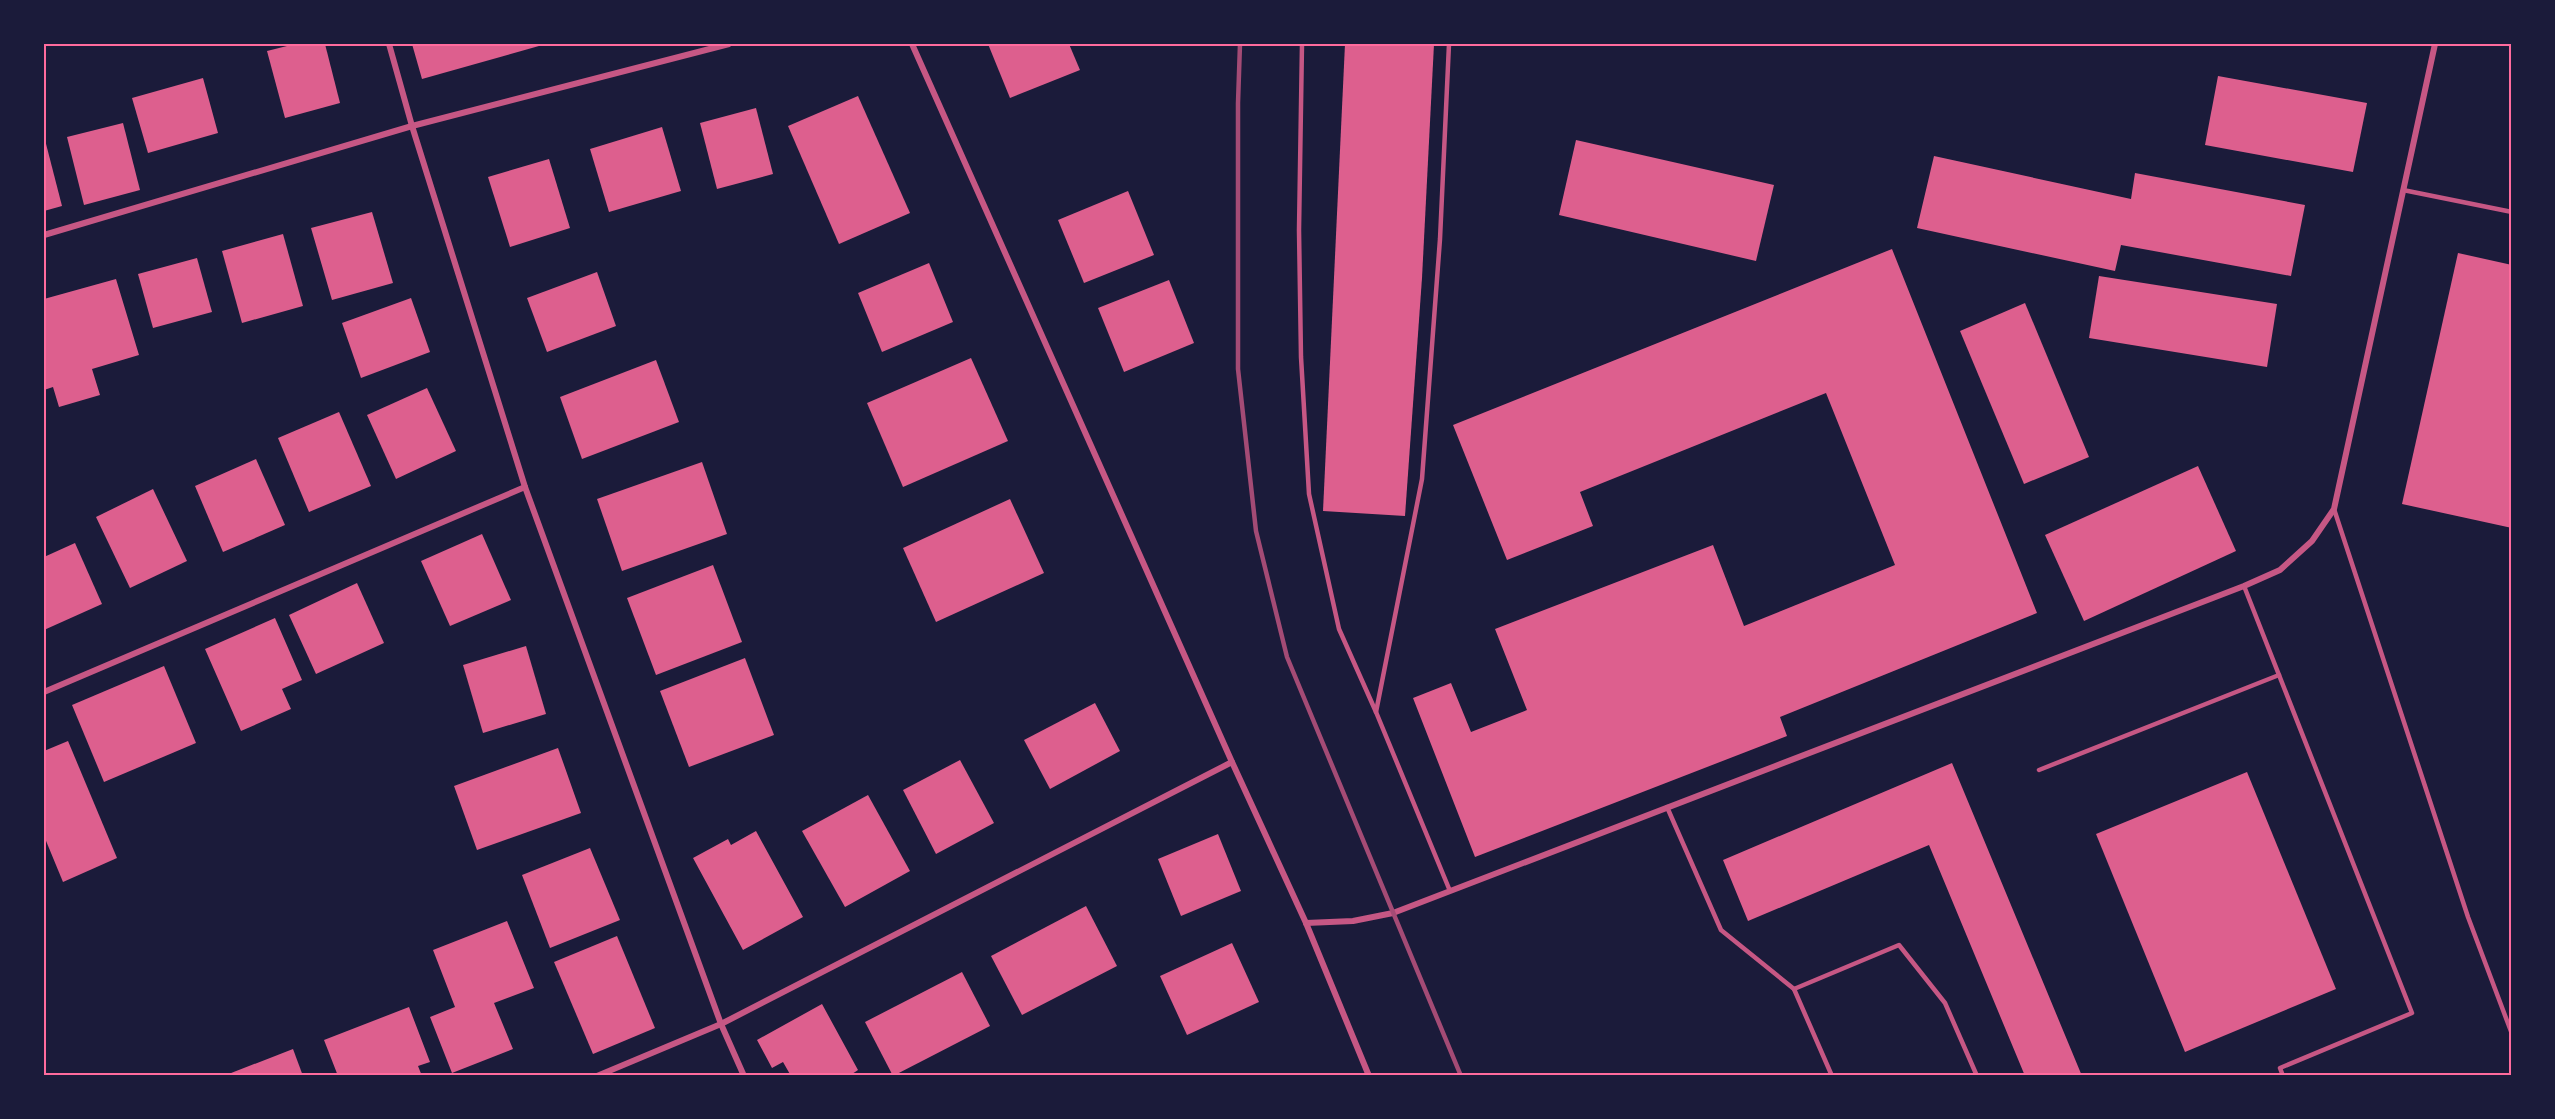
<svg xmlns="http://www.w3.org/2000/svg" width="2555" height="1119" font-family="'PT Sans Narrow',sans-serif">
<style>
.building{fill:#dd5f8e}
.lines{fill:none;stroke-linecap:round;stroke-linejoin:round}
.service{stroke:#c65784;stroke-width:4.5}
.minor{stroke:#c65784;stroke-width:6}
.rail{stroke:#a44b75;stroke-width:4.5}
.neatline{fill:none;stroke:#ff6b9d;stroke-width:2}
</style>
<rect width="100%" height="100%" fill="#1b1b3a"/>
<g class="building">
<polygon points="295,44 325,44 340,103 285,118 267,51"/>
<polygon points="412,44 546,44 422,79"/>
<polygon points="988,44 1069,44 1080,70 1010,98"/>
<polygon points="1345,44 1434,44 1422,278 1405,516 1323,511"/>
<polygon points="2218,76 2367,103 2353,172 2205,145"/>
<polygon points="203,78 218,133 148,153 132,98"/>
<polygon points="858,96 910,213 839,244 788,126"/>
<polygon points="756,108 773,174 717,189 700,123"/>
<polygon points="123,123 140,190 84,205 67,137"/>
<polygon points="662,127 681,191 609,212 590,149"/>
<polygon points="44,136 62,206 44,211"/>
<polygon points="1576,140 1774,185 1756,261 1559,215"/>
<polygon points="1934,156 2131,199 2135,173 2305,205 2291,276 2121,245 2115,271 1917,228"/>
<polygon points="549,159 570,228 510,247 488,177"/>
<polygon points="1128,191 1154,255 1084,283 1058,220"/>
<polygon points="372,212 393,283 332,300 311,228"/>
<polygon points="283,234 303,306 242,323 222,251"/>
<polygon points="1892,249 2037,613 1780,717 1787,736 1475,857 1413,698 1451,683 1471,732 1527,710 1495,629 1713,545 1744,626 1895,565 1826,393 1580,492 1593,526 1507,560 1453,425"/>
<polygon points="2458,253 2512,265 2512,528 2402,504"/>
<polygon points="197,258 212,312 153,328 138,274"/>
<polygon points="929,263 953,322 882,352 858,293"/>
<polygon points="597,272 616,326 547,352 527,298"/>
<polygon points="2099,276 2277,304 2267,367 2089,338"/>
<polygon points="116,279 139,355 92,369 100,395 59,407 53,387 44,390 44,299"/>
<polygon points="1169,280 1194,343 1124,372 1098,308"/>
<polygon points="411,298 430,352 361,378 342,323"/>
<polygon points="2025,303 2089,457 2024,484 1960,331"/>
<polygon points="971,358 1008,441 903,487 867,403"/>
<polygon points="656,360 679,422 582,459 560,397"/>
<polygon points="427,388 456,451 396,479 367,415"/>
<polygon points="339,412 371,486 309,512 278,438"/>
<polygon points="256,459 285,525 223,552 195,486"/>
<polygon points="702,462 727,534 622,571 597,499"/>
<polygon points="2198,466 2236,551 2084,621 2045,535"/>
<polygon points="153,489 187,561 130,588 96,517"/>
<polygon points="1010,499 1044,573 936,622 903,548"/>
<polygon points="482,534 511,600 450,626 421,561"/>
<polygon points="75,543 102,604 44,630 44,557"/>
<polygon points="713,565 742,642 656,675 627,598"/>
<polygon points="357,583 384,643 316,674 289,615"/>
<polygon points="275,618 302,680 282,689 291,709 241,731 205,649"/>
<polygon points="526,646 546,714 483,733 463,665"/>
<polygon points="745,658 774,735 689,767 660,691"/>
<polygon points="164,666 196,743 104,782 72,705"/>
<polygon points="1095,703 1120,751 1050,789 1024,740"/>
<polygon points="68,741 117,858 63,882 44,836 44,751"/>
<polygon points="558,748 581,813 477,850 454,786"/>
<polygon points="960,760 994,823 936,854 903,790"/>
<polygon points="1952,763 2082,1076 2025,1076 1929,845 1748,921 1723,860"/>
<polygon points="2247,772 2336,989 2185,1052 2096,834"/>
<polygon points="868,795 910,871 845,907 802,831"/>
<polygon points="756,831 803,917 743,950 693,858 728,839 731,845"/>
<polygon points="1218,834 1241,891 1181,916 1158,859"/>
<polygon points="590,848 620,920 550,948 522,875"/>
<polygon points="1086,906 1117,966 1022,1015 991,956"/>
<polygon points="507,921 534,988 494,1003 513,1049 452,1073 430,1017 455,1007 433,950"/>
<polygon points="617,936 655,1028 593,1054 554,962"/>
<polygon points="1232,943 1259,1002 1187,1035 1160,976"/>
<polygon points="962,972 990,1026 893,1076 865,1022"/>
<polygon points="822,1004 858,1070 849,1076 791,1076 783,1062 772,1068 757,1040"/>
<polygon points="409,1007 430,1062 418,1066 422,1076 338,1076 324,1040"/>
<polygon points="293,1049 303,1076 226,1076 226,1075"/>
</g>
<g class="lines">
<g class="service">
<polyline points="1302,44 1299,230 1301,357 1309,494 1339,629 1376,712 1450,891"/>
<polyline points="2403,190 2512,212"/>
<polyline points="2334,509 2468,917 2512,1034"/>
<polyline points="2244,586 2412,1013 2280,1068 2283,1076"/>
<polyline points="1376,712 1422,479 1440,239 1449,44"/>
<polyline points="2039,770 2279,675"/>
<polyline points="1667,807 1721,930 1794,989"/>
<polyline points="1832,1076 1794,989 1899,945 1945,1003 1977,1076"/>
</g>
<g class="minor">
<polyline points="389,44 412,126 525,487 721,1024 744,1076"/>
<polyline points="912,44 1232,762 1306,923 1369,1076"/>
<polyline points="44,235 412,126 729,44"/>
<polyline points="44,692 525,487"/>
<polyline points="1306,923 1353,921 1393,913 2244,586 2280,570 2312,541 2334,509 2435,44"/>
<polyline points="597,1076 721,1024 1232,762"/>
</g>
<polyline class="rail" points="1240,44 1238,103 1238,369 1256,531 1287,657 1461,1076"/>
</g>
<rect width="2555" height="1119" fill="none" stroke="#1b1b3a" stroke-width="90"/>
<rect x="45" y="45" width="2465" height="1029" class="neatline"/>
</svg>
